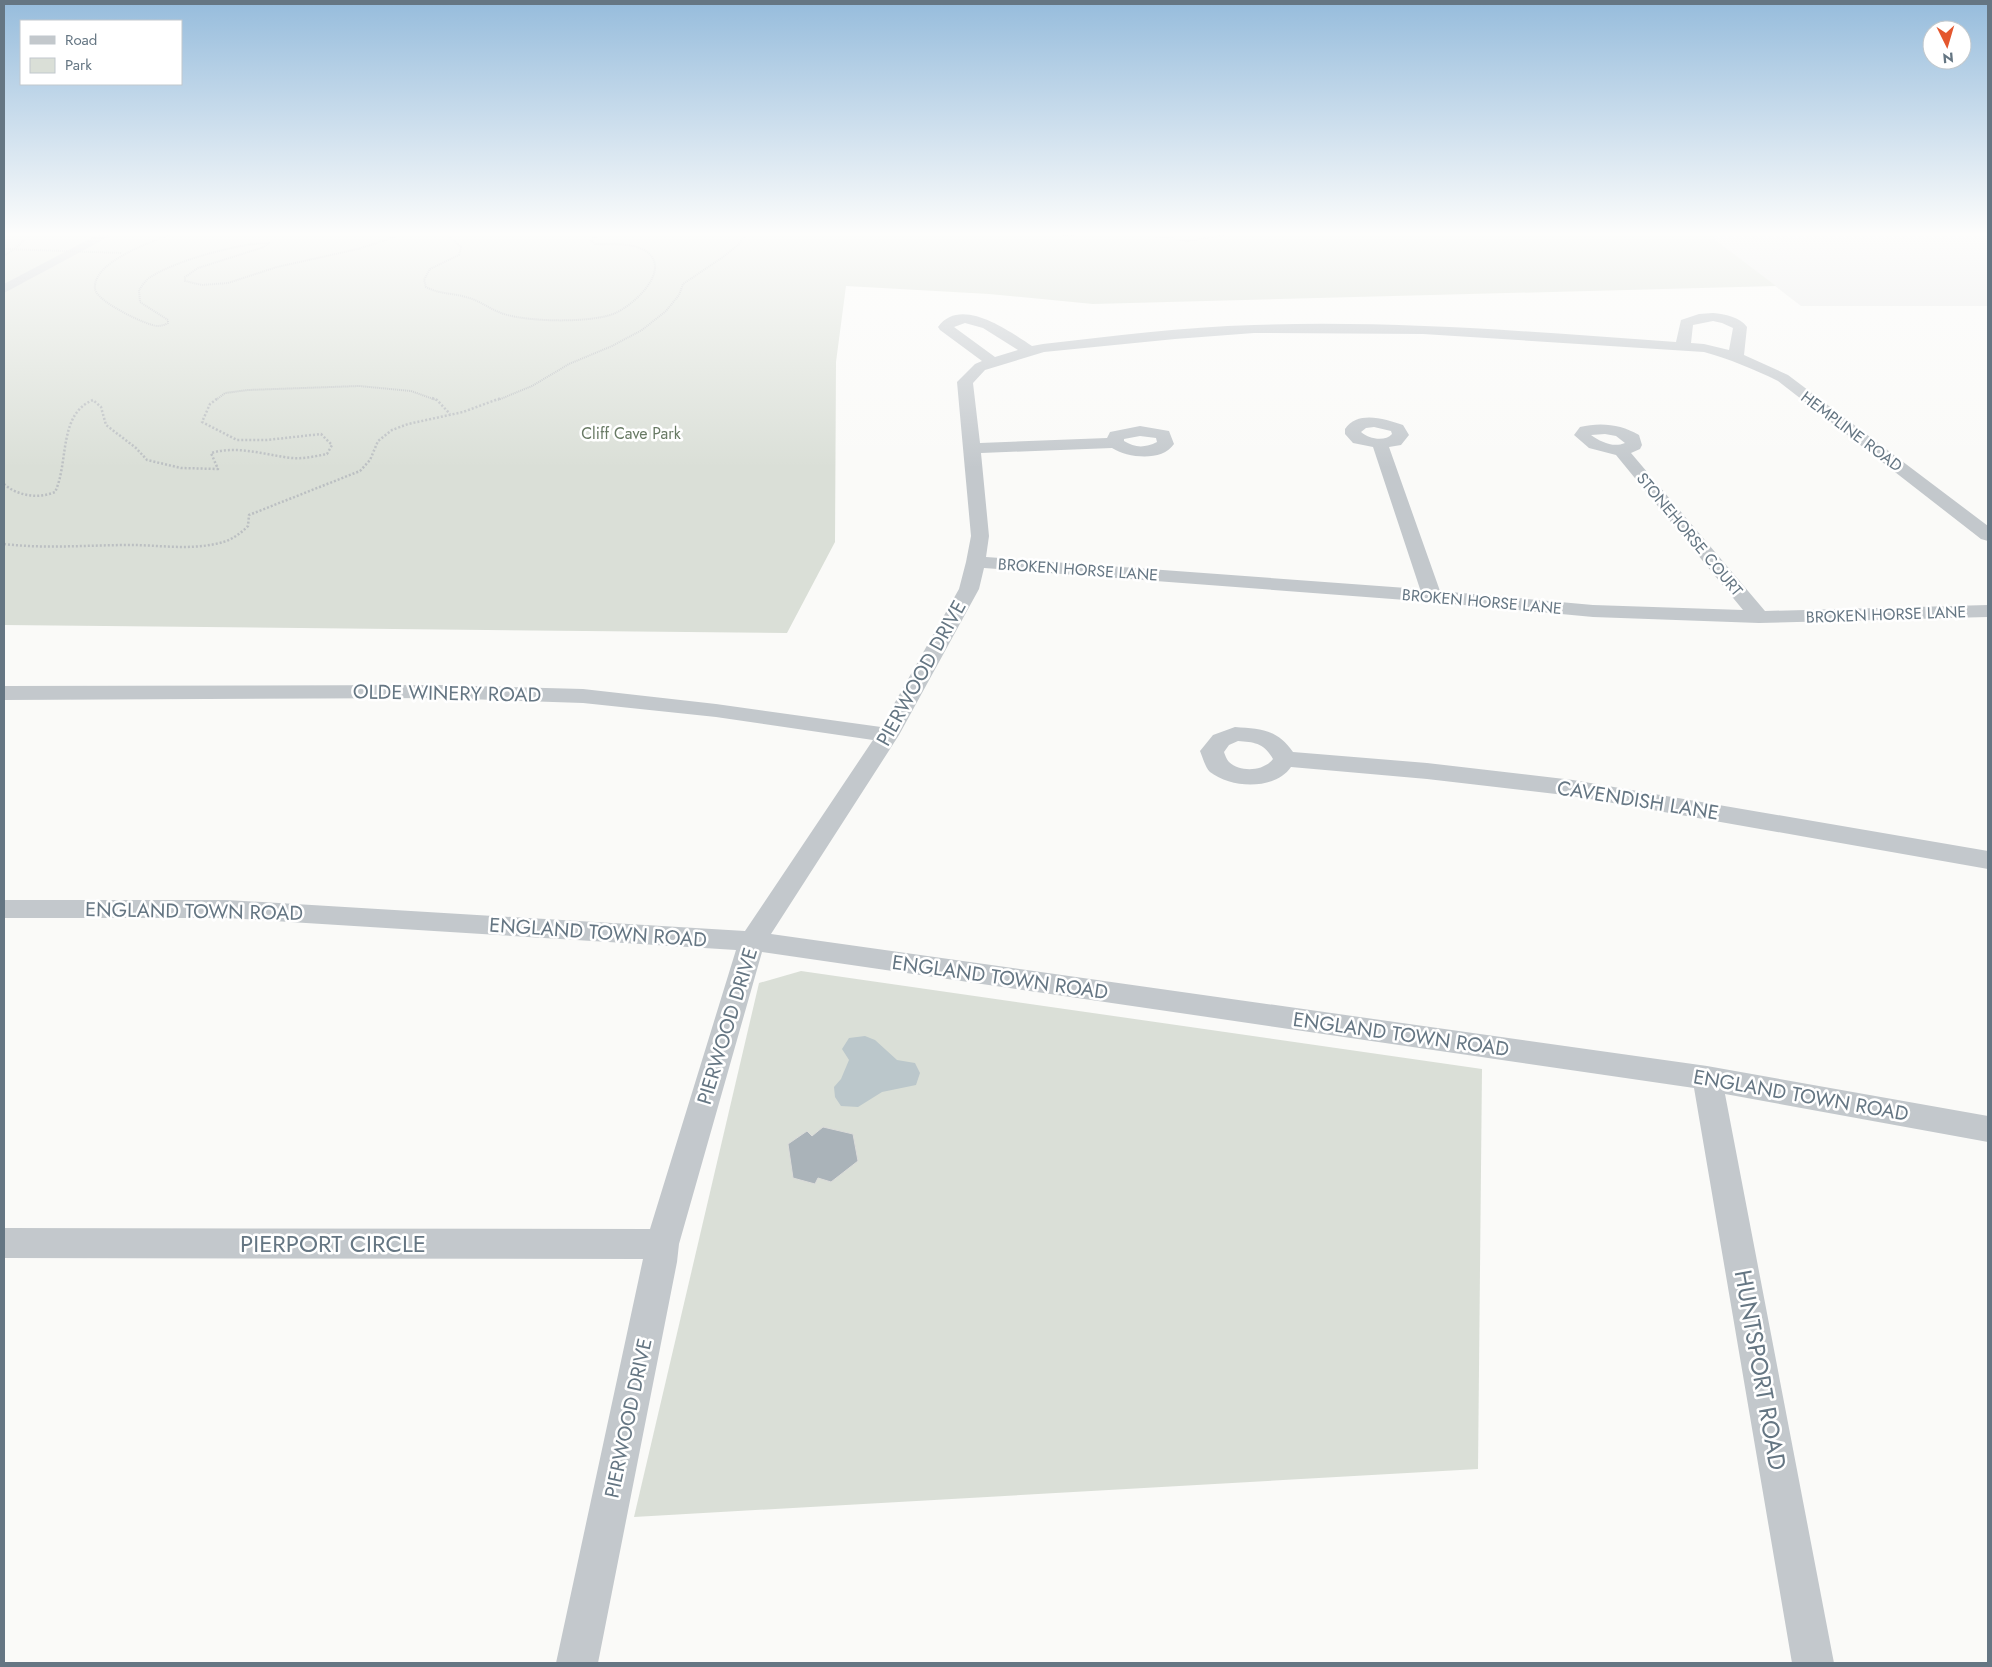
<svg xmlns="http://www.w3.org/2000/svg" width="1992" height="1667" font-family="Jost,sans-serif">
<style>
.built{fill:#e8e9e9}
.green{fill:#dadfd7}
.water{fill:#bbc7cb}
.building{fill:#aab3b9;stroke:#dcdcda}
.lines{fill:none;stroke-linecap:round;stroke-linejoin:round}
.path-far1{stroke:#bbbfc2;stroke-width:2;stroke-dasharray:1 1;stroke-linecap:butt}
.path{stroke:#bbbfc2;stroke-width:2.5;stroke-dasharray:2 2;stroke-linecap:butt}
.street{fill:#c3c8cc;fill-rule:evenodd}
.path-bridge{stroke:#bbbfc2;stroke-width:2;stroke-dasharray:1 1;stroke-linecap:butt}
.labels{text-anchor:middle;stroke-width:5;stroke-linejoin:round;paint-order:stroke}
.far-street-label{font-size:16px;fill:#657683;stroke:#fff}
.far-park-label{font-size:16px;fill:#687a64;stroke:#fff}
.street-label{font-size:20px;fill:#657683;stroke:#fff}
.near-street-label{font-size:24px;fill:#657683;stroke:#fff}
</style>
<rect width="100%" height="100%" fill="#fafaf8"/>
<polygon class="built" points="1709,235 1988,235 1988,306 1801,306"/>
<g class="green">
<polygon points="4,235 1709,235 1776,286 1093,304 989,294 846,286 836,362 835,542 787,633 4,625"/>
<polygon points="801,971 1482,1069 1478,1469 634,1517 759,983"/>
</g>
<polygon class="water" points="865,1036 875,1040 897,1060 915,1063 920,1073 916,1085 882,1092 858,1107 841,1106 835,1097 834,1087 841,1079 849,1060 842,1049 849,1038"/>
<polygon class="building" points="823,1127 853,1134 858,1161 831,1182 818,1178 815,1184 793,1178 788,1144 807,1131 812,1136"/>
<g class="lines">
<g class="path-far1">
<path d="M 170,235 C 151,242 92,262 95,289 C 97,302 146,325 157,326 C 161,326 165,325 168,323 L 168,320 L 140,302 L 139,290 C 142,286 145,281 149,278 C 174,261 239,243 269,243 L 264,247 L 198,268 L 185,277 L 185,281 L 202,285 L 228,283 L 277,267 L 358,249 L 401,235"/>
<path d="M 447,235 L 461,247 L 459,255 L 430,269 L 424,280 L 426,287 C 439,294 452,293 466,297 C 479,300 491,310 504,314 C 529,322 589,323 613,314 C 632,307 672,271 647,252 C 634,242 611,245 595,244 L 591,240 L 598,235"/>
<polyline points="1063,235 1075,235"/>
<polyline points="1148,235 1188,241 1224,235"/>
<polyline points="4,256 16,248 29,235"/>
<polyline points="216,400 225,393 248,390 359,386 411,391 436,400"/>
<polyline points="498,400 532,386 569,364 612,346 642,330 666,311 679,295 683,284 723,257 739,244 745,235"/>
</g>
<g class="path">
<polyline points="432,398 437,400 450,414"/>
<path d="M 4,484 C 17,496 39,499 55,492 C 69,463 58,414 93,400 L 101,407 L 106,425 L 136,448 L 147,460 L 181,468 L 218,469 L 211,453 C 239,445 264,455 292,458 C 304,459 316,456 327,454 L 332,445 L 321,434 L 267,440 L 237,440 L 202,422 L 210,404 L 218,398"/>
<path d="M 4,544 C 46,549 88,545 131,545 C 158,545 188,550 215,544 C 228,542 238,536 248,526 L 249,515 L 360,471 L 370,460 L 378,441 L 392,430 L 408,424 L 463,412 L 501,398"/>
</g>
<g class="street">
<polygon points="97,235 112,235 4,293 4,284"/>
<path d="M 1713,313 C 1725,314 1740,317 1747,327 L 1744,355 L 1788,375 L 1988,526 L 1988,541 L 1981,539 L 1778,381 C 1754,369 1729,359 1704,352 L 1423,334 L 1254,333 L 1175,339 L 1044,352 L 985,370 L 973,383 L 980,443 L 1107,438 L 1110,432 L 1140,426 L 1169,431 L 1174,444 C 1162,462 1128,458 1112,448 L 981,453 L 989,536 L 986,557 L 1420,589 L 1373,447 L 1353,443 L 1345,434 L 1345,429 C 1358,410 1385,419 1403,425 L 1409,435 L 1401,445 L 1389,447 L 1440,591 L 1593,605 L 1743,610 L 1616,455 L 1589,448 L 1574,435 L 1580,427 C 1600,422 1621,424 1639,435 L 1642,445 L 1640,449 L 1631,453 L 1765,611 L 1988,605 L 1988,617 L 1759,623 L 1593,617 L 1432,602 L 984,568 L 979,589 L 899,735 L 771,934 L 1707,1066 L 1988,1116 L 1988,1142 L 1725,1094 L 1834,1663 L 1792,1663 L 1694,1088 L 762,952 L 679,1244 L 677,1262 L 598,1663 L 556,1663 L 643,1259 L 4,1258 L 4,1228 L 650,1229 L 736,950 L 227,918 L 4,918 L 4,900 L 227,900 L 745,931 L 873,740 L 716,717 L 583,703 L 438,698 L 4,700 L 4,686 L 438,685 L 583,689 L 716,704 L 881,727 L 959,589 L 966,562 L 971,536 L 957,382 L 975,364 L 982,361 L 940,330 L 938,327 C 961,295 1010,332 1032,346 L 1043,344 C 1113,336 1183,327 1254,325 C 1395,320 1536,332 1676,342 L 1681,320 L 1699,314 ZM 1713,321 L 1722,323 L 1733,328 L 1729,350 L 1704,344 L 1691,343 L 1693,325 ZM 965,323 L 983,328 L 1018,350 L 995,357 L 954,327 ZM 1374,427 L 1391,431 L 1392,434 C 1385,442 1369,439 1361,432 L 1366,428 ZM 1605,434 L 1616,436 L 1625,443 C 1613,448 1601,442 1591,435 ZM 1140,436 L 1156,438 L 1157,442 C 1145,448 1135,448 1124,441 L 1124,439 Z"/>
<path d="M 1235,727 C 1261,729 1277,729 1293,752 L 1427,763 L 1573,780 L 1988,851 L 1988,869 L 1573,796 L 1427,779 L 1291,767 C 1275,790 1232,789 1210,772 C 1205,767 1203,758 1200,751 L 1213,735 ZM 1238,741 C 1254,742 1264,743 1273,759 C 1264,771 1241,773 1229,762 C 1227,760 1225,755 1224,752 L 1229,745 Z"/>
</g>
<polyline class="path-bridge" points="4,249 122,253"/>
</g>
<linearGradient id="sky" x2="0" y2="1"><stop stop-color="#96bcdc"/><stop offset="0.5" stop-color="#fdfdfc"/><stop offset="1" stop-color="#fdfdfc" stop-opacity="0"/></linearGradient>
<rect width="1992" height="468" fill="url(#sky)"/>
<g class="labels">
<g class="far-street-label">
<text transform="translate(1852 431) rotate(37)" y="6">HEMPLINE ROAD</text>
<text transform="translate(1690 534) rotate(50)" y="6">STONEHORSE COURT</text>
<text transform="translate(1078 569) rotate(4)" y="6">BROKEN HORSE LANE</text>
<text transform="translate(1482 601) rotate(5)" y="6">BROKEN HORSE LANE</text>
<text transform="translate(1886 614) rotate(-2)" y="6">BROKEN HORSE LANE</text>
</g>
<g class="far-park-label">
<text x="631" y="439">Cliff Cave Park</text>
</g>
<g class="street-label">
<text transform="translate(921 673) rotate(-61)" y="7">PIERWOOD DRIVE</text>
<text transform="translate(447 693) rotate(1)" y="7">OLDE WINERY ROAD</text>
<text transform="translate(1638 800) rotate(9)" y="7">CAVENDISH LANE</text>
<text transform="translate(194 911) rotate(1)" y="7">ENGLAND TOWN ROAD</text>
<text transform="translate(598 932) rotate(4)" y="7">ENGLAND TOWN ROAD</text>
<text transform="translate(1000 977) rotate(8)" y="7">ENGLAND TOWN ROAD</text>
<text transform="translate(727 1026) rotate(-73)" y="7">PIERWOOD DRIVE</text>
<text transform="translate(1401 1034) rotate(8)" y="7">ENGLAND TOWN ROAD</text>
<text transform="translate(1801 1095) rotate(10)" y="7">ENGLAND TOWN ROAD</text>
<text transform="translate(628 1418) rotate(-78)" y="7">PIERWOOD DRIVE</text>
</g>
<g class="near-street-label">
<text x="333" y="1252">PIERPORT CIRCLE</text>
<text transform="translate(1760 1370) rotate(80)" y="8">HUNTSPORT ROAD</text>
</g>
</g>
<rect width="1992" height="1667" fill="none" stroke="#657683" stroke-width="10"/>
<rect x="20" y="20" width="162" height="65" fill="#ffffff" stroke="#c1c8cd"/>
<rect x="30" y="36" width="25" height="8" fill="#c3c8cc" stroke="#c1c8cd"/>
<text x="65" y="45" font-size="15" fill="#657683">Road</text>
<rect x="30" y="58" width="25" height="15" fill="#dadfd7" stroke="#c1c8cd"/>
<text x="65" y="70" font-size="15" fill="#657683">Park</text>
<g transform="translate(1947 45) rotate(175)"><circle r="24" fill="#ffffff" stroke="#c1c8cd"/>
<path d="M0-4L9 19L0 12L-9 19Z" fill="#e4572e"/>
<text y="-8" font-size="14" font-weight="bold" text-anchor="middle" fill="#657683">N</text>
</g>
</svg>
